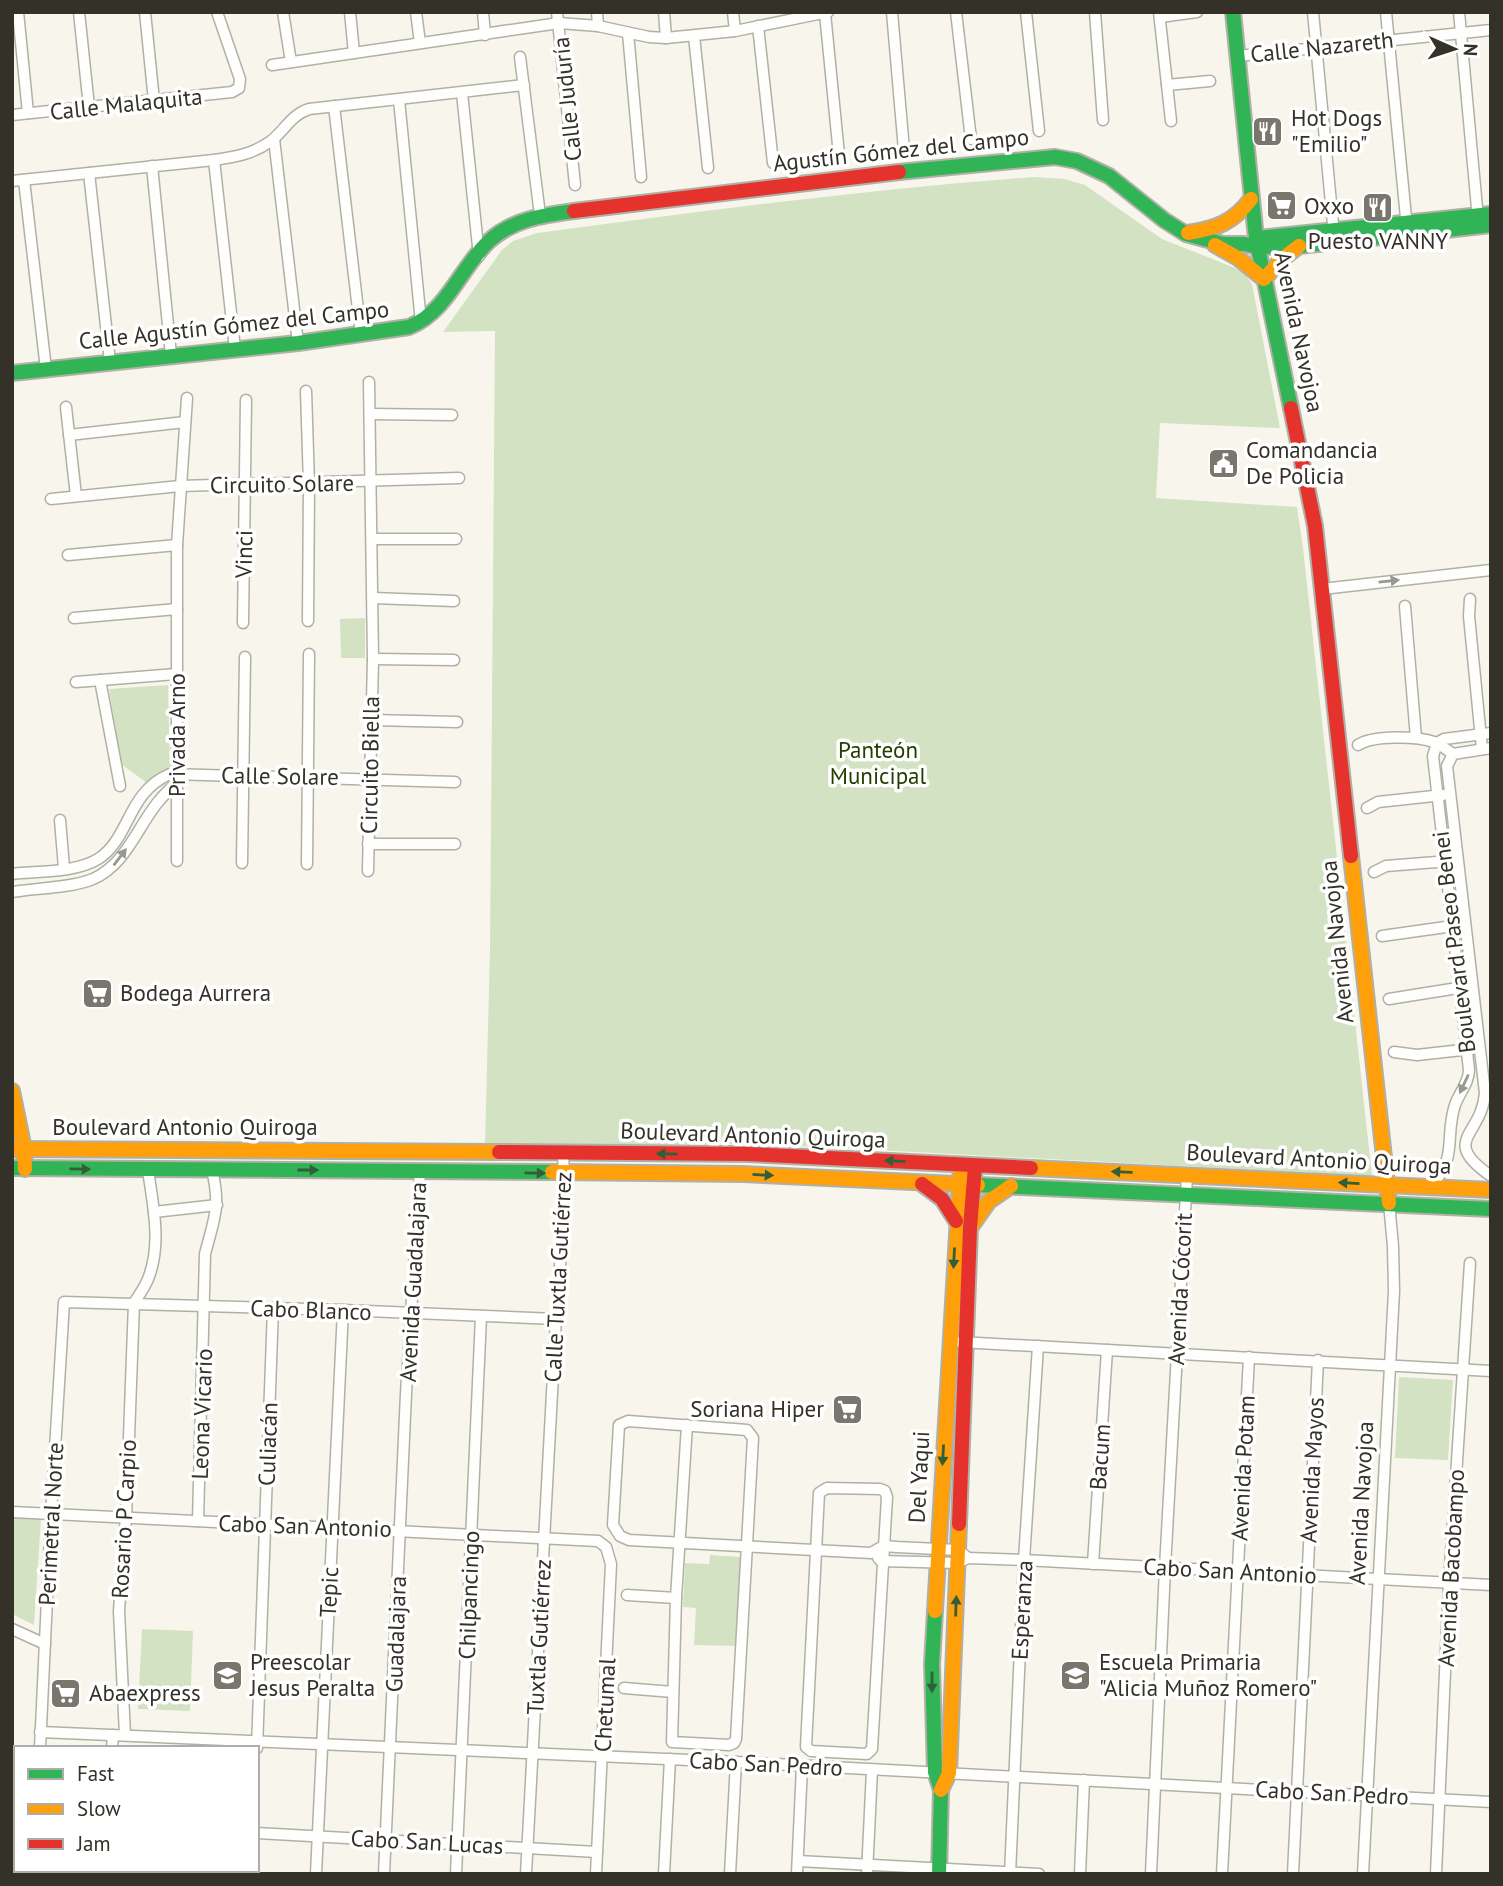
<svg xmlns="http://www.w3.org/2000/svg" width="1503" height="1886" font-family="'PT Sans',sans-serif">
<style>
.green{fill:#d3e2c2}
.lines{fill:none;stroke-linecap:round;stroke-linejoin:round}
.street-casing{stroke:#b1b0a7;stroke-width:13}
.fast-casing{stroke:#b1b0a7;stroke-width:18}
.slow-casing{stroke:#b1b0a7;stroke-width:18}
.jam-casing{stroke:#b1b0a7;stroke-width:18}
.street{stroke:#fefefc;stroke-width:10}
.fast{stroke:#30b455;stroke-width:14}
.slow{stroke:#ff9f0a;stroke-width:14}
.jam{stroke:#e5322d;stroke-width:14}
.oneway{fill:#989892}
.oneway2{fill:#325f38}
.labels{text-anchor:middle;stroke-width:7;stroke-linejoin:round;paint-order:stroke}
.street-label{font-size:23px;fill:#333128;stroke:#fff}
.poi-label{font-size:23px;fill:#333128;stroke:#fff;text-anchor:start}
.park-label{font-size:23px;fill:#243e00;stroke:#fff}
</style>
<rect width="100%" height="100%" fill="#f8f6ec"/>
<g class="green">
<path d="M 1034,177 L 1064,179 L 1085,185 L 1162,239 L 1235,268 L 1245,274 L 1252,284 L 1280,428 L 1160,423 L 1156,498 L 1297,507 L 1303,548 L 1372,1176 L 762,1144 L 485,1144 L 490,949 L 495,331 L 443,332 L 502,250 L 513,241 L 537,233 C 703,211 868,189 1034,177 Z"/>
<polygon points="365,618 365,658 341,658 340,619"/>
<polygon points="168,685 170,767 147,783 121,764 109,689"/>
<polygon points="1399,1377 1453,1380 1448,1460 1395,1458"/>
<polygon points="12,1517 41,1519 34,1625 12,1614"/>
<polygon points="710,1555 741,1557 737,1646 694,1645 696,1608 683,1607 685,1563 709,1564"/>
<polygon points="142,1629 193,1631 190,1711 138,1709"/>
</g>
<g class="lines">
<defs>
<g id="street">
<polyline points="18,12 28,113"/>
<polyline points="79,12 89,107"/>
<polyline points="145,12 154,101"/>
<polyline points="283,12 291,62"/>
<polyline points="350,12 354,53"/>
<polyline points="416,12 420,43"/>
<polyline points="483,12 485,35"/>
<polyline points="557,12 575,185"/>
<polyline points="597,12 598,26"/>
<polyline points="664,12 666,38"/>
<polyline points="733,12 735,31"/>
<polyline points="892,12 904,150"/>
<polyline points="956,12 971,139"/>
<polyline points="1026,12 1039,131"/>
<polyline points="1095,12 1103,120"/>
<polyline points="1159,12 1171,121"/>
<polyline points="1313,12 1334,235"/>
<polyline points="1386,12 1407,228"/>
<polyline points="1459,12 1478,219"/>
<polyline points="825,13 839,155"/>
<polyline points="1160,17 1197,12"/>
<polyline points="758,26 773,163"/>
<polyline points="628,33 641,177"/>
<polyline points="694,36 708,168"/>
<polyline points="1238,56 1491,30"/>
<polyline points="520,57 540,215"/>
<polyline points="272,65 559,23 598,26 649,37 666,38 735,31 828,12"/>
<polyline points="1167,85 1210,81"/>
<polyline points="462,93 479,256"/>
<polyline points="399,100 421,322"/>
<polyline points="334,106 361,335"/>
<polyline points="12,115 232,92 239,88 240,79 217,12"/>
<polyline points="274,139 298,343"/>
<polyline points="214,160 235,349"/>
<polyline points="152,166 171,355"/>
<polyline points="89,173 110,362"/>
<polyline points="24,180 46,369"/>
<path d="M 12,181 L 214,160 C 235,157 253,154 271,141 C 285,130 291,115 309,109 L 524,85"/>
<polyline points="306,391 309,484 308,621"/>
<polyline points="66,407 76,496"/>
<polyline points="370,414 452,415"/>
<polyline points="69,435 185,422"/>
<polyline points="51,499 180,486 459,478"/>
<polyline points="372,539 456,539"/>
<polyline points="68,555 177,545"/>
<polyline points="1322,589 1491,570"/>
<polyline points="373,598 454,601"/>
<polyline points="1470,599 1469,616 1482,749"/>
<polyline points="1405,606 1416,738"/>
<polyline points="74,618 177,609"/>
<polyline points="243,623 246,400"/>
<polyline points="373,659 454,660"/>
<polyline points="100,680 120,786"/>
<polyline points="76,682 176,674"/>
<polyline points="371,720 457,722"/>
<path d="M 1358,745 C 1373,735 1417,736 1434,742 C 1441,745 1447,750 1453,754"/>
<path d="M 1491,748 L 1453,754 L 1447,766 L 1485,1093 C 1482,1136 1439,1140 1491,1176"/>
<polyline points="1367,808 1378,802 1443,795"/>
<polyline points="60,820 64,868"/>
<polyline points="368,844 455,844"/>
<polyline points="177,861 177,545 187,398"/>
<polyline points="242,863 245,657"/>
<polyline points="307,864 309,654"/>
<polyline points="368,871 373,659 369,382"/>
<polyline points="1374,872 1386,866 1449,861"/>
<path d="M 12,874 C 38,871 75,873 98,859 C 130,839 127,792 170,774 L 455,782"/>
<path d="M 12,892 C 36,888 71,888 93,879 C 134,861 141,808 178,783"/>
<polyline points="1382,936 1460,925"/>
<polyline points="1389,999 1464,987"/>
<polyline points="1394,1052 1417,1055 1471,1049"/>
<path d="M 1430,1187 C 1459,1157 1444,1138 1455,1105 C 1459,1093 1469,1083 1469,1070 L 1433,756 L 1437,743 L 1444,739 L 1491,733"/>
<polyline points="154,1212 217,1205"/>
<polyline points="960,1342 1491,1371"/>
<polyline points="687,1425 676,1598 672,1742 729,1745 734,1743 736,1739 753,1438 747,1430 628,1421 619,1425 613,1525 620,1536 629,1540 871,1553 883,1546 897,1547 958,1550 968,1558"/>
<polygon points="827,1488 880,1489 885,1491 887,1497 872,1749 867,1754 811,1751 806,1747 819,1493"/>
<polyline points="12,1512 598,1541 606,1547 611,1564 596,1874"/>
<path d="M 198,1521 L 205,1254 C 214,1219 221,1207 212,1170"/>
<polyline points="878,1558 881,1561 958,1563 968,1558 1024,1560 1491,1585"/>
<polyline points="1093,1564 1107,1350"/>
<polyline points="627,1595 676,1598"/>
<polyline points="12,1629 45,1644"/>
<polyline points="624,1688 673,1692"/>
<polyline points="40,1732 736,1762 1491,1802"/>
<path d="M 125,1735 L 119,1611 L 126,1517 L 134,1303 C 139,1295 145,1287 148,1279 C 162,1244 153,1206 148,1170"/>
<polyline points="40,1748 51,1514 64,1302 343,1310 556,1319"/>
<polyline points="112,1748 113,1735"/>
<polyline points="257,1748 273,1308"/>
<polyline points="12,1812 16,1812"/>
<polyline points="257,1833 597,1852"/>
<polyline points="798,1861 1039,1874"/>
<polyline points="35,1874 35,1870"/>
<polyline points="108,1874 109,1870"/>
<polyline points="181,1874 182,1870"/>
<polyline points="250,1874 250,1870"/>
<polyline points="316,1874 343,1310"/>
<polyline points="384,1874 406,1394 420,1171"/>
<polyline points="456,1874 481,1316"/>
<polyline points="526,1874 556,1319 565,1198 563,1153"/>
<polyline points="664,1874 670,1759"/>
<polyline points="730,1874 736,1762"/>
<polyline points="797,1874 802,1766"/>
<polyline points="867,1874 872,1770"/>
<polyline points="1010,1874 1024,1560 1038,1346"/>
<polyline points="1080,1874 1084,1780"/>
<polyline points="1151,1874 1165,1568 1187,1175"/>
<polyline points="1222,1874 1249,1357"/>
<polyline points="1293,1874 1318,1360"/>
<polyline points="1363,1874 1394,1291 1393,1246 1389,1203"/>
<polyline points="1436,1874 1449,1583 1470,1263"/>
</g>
<g id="fast">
<polyline points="1233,12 1256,238 1291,408"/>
<polyline points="899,172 1055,157 1077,161 1109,176 1164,220 1186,234 1223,244 1244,244 1258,247 1299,246 1491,225"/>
<polyline points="1259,238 1491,214"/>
<path d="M 12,373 L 298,343 L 409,327 C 448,311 460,268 489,241 C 513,219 544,215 574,211"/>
<polyline points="12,1168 552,1172"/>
<polyline points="978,1185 1491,1209"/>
<polyline points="935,1611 932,1664 935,1772 941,1790 939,1874"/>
</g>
<g id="slow">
<path d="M 1188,233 C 1216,229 1234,222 1251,199"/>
<polyline points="1215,245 1238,258 1264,279 1282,259 1299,246"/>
<polyline points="1351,856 1389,1203"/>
<polyline points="12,1091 24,1149 25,1169"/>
<polyline points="12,1149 499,1152"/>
<polyline points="1031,1168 1491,1190"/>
<polyline points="552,1172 743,1174 978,1185"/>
<polyline points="970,1228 989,1201 1011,1186"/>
<polyline points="935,1611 961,1166"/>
<polyline points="941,1790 949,1773 959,1524"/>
</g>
<g id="jam">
<polyline points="574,211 899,172"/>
<polyline points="1291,408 1315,526 1351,856"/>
<polyline points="499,1152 748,1154 1031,1168"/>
<polyline points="922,1184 942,1199 956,1221"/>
<polyline points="959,1524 970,1228 975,1166"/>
</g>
</defs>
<use href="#street" class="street-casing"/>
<use href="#fast" class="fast-casing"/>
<use href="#slow" class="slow-casing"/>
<use href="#jam" class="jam-casing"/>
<use href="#street" class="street"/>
<use href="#fast" class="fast"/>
<use href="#slow" class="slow"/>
<use href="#jam" class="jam"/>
</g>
<defs><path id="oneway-solid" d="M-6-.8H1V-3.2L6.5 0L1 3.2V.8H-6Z" transform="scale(1.75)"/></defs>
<g class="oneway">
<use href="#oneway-solid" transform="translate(1389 581) rotate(-6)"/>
<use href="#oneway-solid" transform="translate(120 857) rotate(-53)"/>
<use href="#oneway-solid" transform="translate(1464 1084) rotate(115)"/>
</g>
<g class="oneway2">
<use href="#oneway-solid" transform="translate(667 1154) rotate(-179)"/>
<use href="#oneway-solid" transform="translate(895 1161) rotate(-177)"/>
<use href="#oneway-solid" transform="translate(80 1169) rotate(1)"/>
<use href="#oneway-solid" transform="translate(308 1170)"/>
<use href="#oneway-solid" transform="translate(1122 1172) rotate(-178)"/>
<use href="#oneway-solid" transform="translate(535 1173) rotate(1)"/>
<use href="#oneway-solid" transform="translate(763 1175) rotate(3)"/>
<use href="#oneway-solid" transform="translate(1349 1183) rotate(-177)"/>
<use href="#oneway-solid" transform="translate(954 1258) rotate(93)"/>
<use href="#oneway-solid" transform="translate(943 1455) rotate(93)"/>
<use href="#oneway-solid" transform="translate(956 1606) rotate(-88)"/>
<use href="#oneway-solid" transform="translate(932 1682) rotate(90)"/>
</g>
<defs>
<symbol id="restaurant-square" viewBox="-11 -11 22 22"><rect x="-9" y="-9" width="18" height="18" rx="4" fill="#78766d" stroke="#fff"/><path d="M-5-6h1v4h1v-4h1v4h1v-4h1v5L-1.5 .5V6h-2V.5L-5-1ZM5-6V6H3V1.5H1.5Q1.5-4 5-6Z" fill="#fff"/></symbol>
<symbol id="supermarket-square" viewBox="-11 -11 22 22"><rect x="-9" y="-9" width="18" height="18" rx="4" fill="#78766d" stroke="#fff"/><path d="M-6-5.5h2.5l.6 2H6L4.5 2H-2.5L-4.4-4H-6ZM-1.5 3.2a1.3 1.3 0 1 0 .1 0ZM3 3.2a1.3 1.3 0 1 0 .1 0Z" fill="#fff"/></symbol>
<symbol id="civic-square" viewBox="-11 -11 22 22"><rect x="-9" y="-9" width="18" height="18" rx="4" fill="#78766d" stroke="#fff"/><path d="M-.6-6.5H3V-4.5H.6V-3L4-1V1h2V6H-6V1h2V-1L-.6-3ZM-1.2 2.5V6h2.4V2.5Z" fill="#fff"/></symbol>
<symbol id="school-square" viewBox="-11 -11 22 22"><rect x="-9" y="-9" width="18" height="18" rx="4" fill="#78766d" stroke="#fff"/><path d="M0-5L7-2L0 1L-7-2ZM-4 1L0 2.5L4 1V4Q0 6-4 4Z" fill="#fff"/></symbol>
</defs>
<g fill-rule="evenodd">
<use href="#restaurant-square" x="1250" y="114" width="35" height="35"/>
<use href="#supermarket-square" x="1264" y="188" width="35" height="35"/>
<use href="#restaurant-square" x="1360" y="190" width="35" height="35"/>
<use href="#civic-square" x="1206" y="446" width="35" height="35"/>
<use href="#supermarket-square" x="80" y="976" width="35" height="35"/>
<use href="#supermarket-square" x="830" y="1392" width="35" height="35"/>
<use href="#school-square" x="210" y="1658" width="35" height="35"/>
<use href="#school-square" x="1058" y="1658" width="35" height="35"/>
<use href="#supermarket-square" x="48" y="1676" width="35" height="35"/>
</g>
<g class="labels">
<g class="street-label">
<text transform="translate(1322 47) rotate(-6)" y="8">Calle Nazareth</text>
<text transform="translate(567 99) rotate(-96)" y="8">Calle Juduría</text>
<text transform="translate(126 104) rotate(-6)" y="8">Calle Malaquita</text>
<text transform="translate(901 150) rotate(-6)" y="8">Agustín Gómez del Campo</text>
<text transform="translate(234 325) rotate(-6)" y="8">Calle Agustín Gómez del Campo</text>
<text transform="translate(1299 332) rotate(78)" y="8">Avenida Navojoa</text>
<text transform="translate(282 484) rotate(-1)" y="8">Circuito Solare</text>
<text transform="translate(244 554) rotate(-89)" y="8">Vinci</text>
<text transform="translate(177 735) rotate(-90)" y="8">Privada Arno</text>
<text transform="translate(370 765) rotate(-89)" y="8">Circuito Biella</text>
<text transform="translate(280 776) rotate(1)" y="8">Calle Solare</text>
<text transform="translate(1337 942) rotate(-96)" y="8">Avenida Navojoa</text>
<text transform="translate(1454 942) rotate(-97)" y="8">Boulevard Paseo Benei</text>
<text x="185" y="1135">Boulevard Antonio Quiroga</text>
<text transform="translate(753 1135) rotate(2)" y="8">Boulevard Antonio Quiroga</text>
<text transform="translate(1319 1159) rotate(3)" y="8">Boulevard Antonio Quiroga</text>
<text transform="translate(558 1277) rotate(-87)" y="8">Calle Tuxtla Gutiérrez</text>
<text transform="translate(413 1282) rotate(-87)" y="8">Avenida Guadalajara</text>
<text transform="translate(1180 1289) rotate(-87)" y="8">Avenida Cócorit</text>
<text transform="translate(311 1310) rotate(2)" y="8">Cabo Blanco</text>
<text transform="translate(202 1414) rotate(-88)" y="8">Leona Vicario</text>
<text transform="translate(268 1444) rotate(-88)" y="8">Culiacán</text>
<text transform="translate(1100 1457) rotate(-86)" y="8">Bacum</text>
<text transform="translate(1243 1468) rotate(-87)" y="8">Avenida Potam</text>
<text transform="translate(1312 1470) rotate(-87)" y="8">Avenida Mayos</text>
<text transform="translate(919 1477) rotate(-87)" y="8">Del Yaqui</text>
<text transform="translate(1361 1503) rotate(-87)" y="8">Avenida Navojoa</text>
<text transform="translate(124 1519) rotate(-87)" y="8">Rosario P Carpio</text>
<text transform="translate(51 1524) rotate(-87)" y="8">Perimetral Norte</text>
<text transform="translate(305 1526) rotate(2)" y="8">Cabo San Antonio</text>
<text transform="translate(1451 1568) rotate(-87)" y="8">Avenida Bacobampo</text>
<text transform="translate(1230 1571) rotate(3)" y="8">Cabo San Antonio</text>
<text transform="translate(329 1592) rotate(-87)" y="8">Tepic</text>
<text transform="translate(469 1595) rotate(-88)" y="8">Chilpancingo</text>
<text transform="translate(1022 1610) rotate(-87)" y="8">Esperanza</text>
<text transform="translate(396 1634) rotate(-88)" y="8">Guadalajara</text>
<text transform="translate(539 1637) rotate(-87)" y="8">Tuxtla Gutiérrez</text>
<text transform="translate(605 1705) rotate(-87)" y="8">Chetumal</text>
<text transform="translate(766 1764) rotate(3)" y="8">Cabo San Pedro</text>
<text transform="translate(1332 1793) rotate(3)" y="8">Cabo San Pedro</text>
<text transform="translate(427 1842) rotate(3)" y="8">Cabo San Lucas</text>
</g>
<g class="poi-label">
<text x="1291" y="126">Hot Dogs<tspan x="1291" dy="26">"Emilio"</tspan></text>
<text x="1304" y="214">Oxxo</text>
<text x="1378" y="249" text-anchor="middle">Puesto VANNY</text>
<text x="1246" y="458">Comandancia<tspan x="1246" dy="26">De Policia</tspan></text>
<text x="120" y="1001">Bodega Aurrera</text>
<text x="824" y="1417" text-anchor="end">Soriana Hiper</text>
<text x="250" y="1670">Preescolar<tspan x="250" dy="26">Jesus Peralta</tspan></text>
<text x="1099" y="1670">Escuela Primaria<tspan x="1099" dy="26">"Alicia Muñoz Romero"</tspan></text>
<text x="89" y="1701">Abaexpress</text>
</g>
<g class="park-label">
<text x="878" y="758">Panteón<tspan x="878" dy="26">Municipal</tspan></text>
</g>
</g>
<rect width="1503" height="1886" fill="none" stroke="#333128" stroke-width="28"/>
<rect x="14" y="1746" width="245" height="126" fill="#ffffff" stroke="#adada9" stroke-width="2"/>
<rect x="28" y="1769" width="35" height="10" fill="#30b455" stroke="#adada9" stroke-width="2"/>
<text x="77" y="1781" font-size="21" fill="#333128">Fast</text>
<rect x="28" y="1804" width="35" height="10" fill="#ff9f0a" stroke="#adada9" stroke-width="2"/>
<text x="77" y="1816" font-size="21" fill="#333128">Slow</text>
<rect x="28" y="1839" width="35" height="10" fill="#e5322d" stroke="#adada9" stroke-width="2"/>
<text x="77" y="1851" font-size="21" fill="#333128">Jam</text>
<g transform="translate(1454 49) rotate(93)" stroke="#ffffff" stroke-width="5" paint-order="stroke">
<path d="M0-5L12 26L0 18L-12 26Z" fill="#333128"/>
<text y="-10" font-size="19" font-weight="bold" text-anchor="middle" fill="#333128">N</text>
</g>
</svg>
